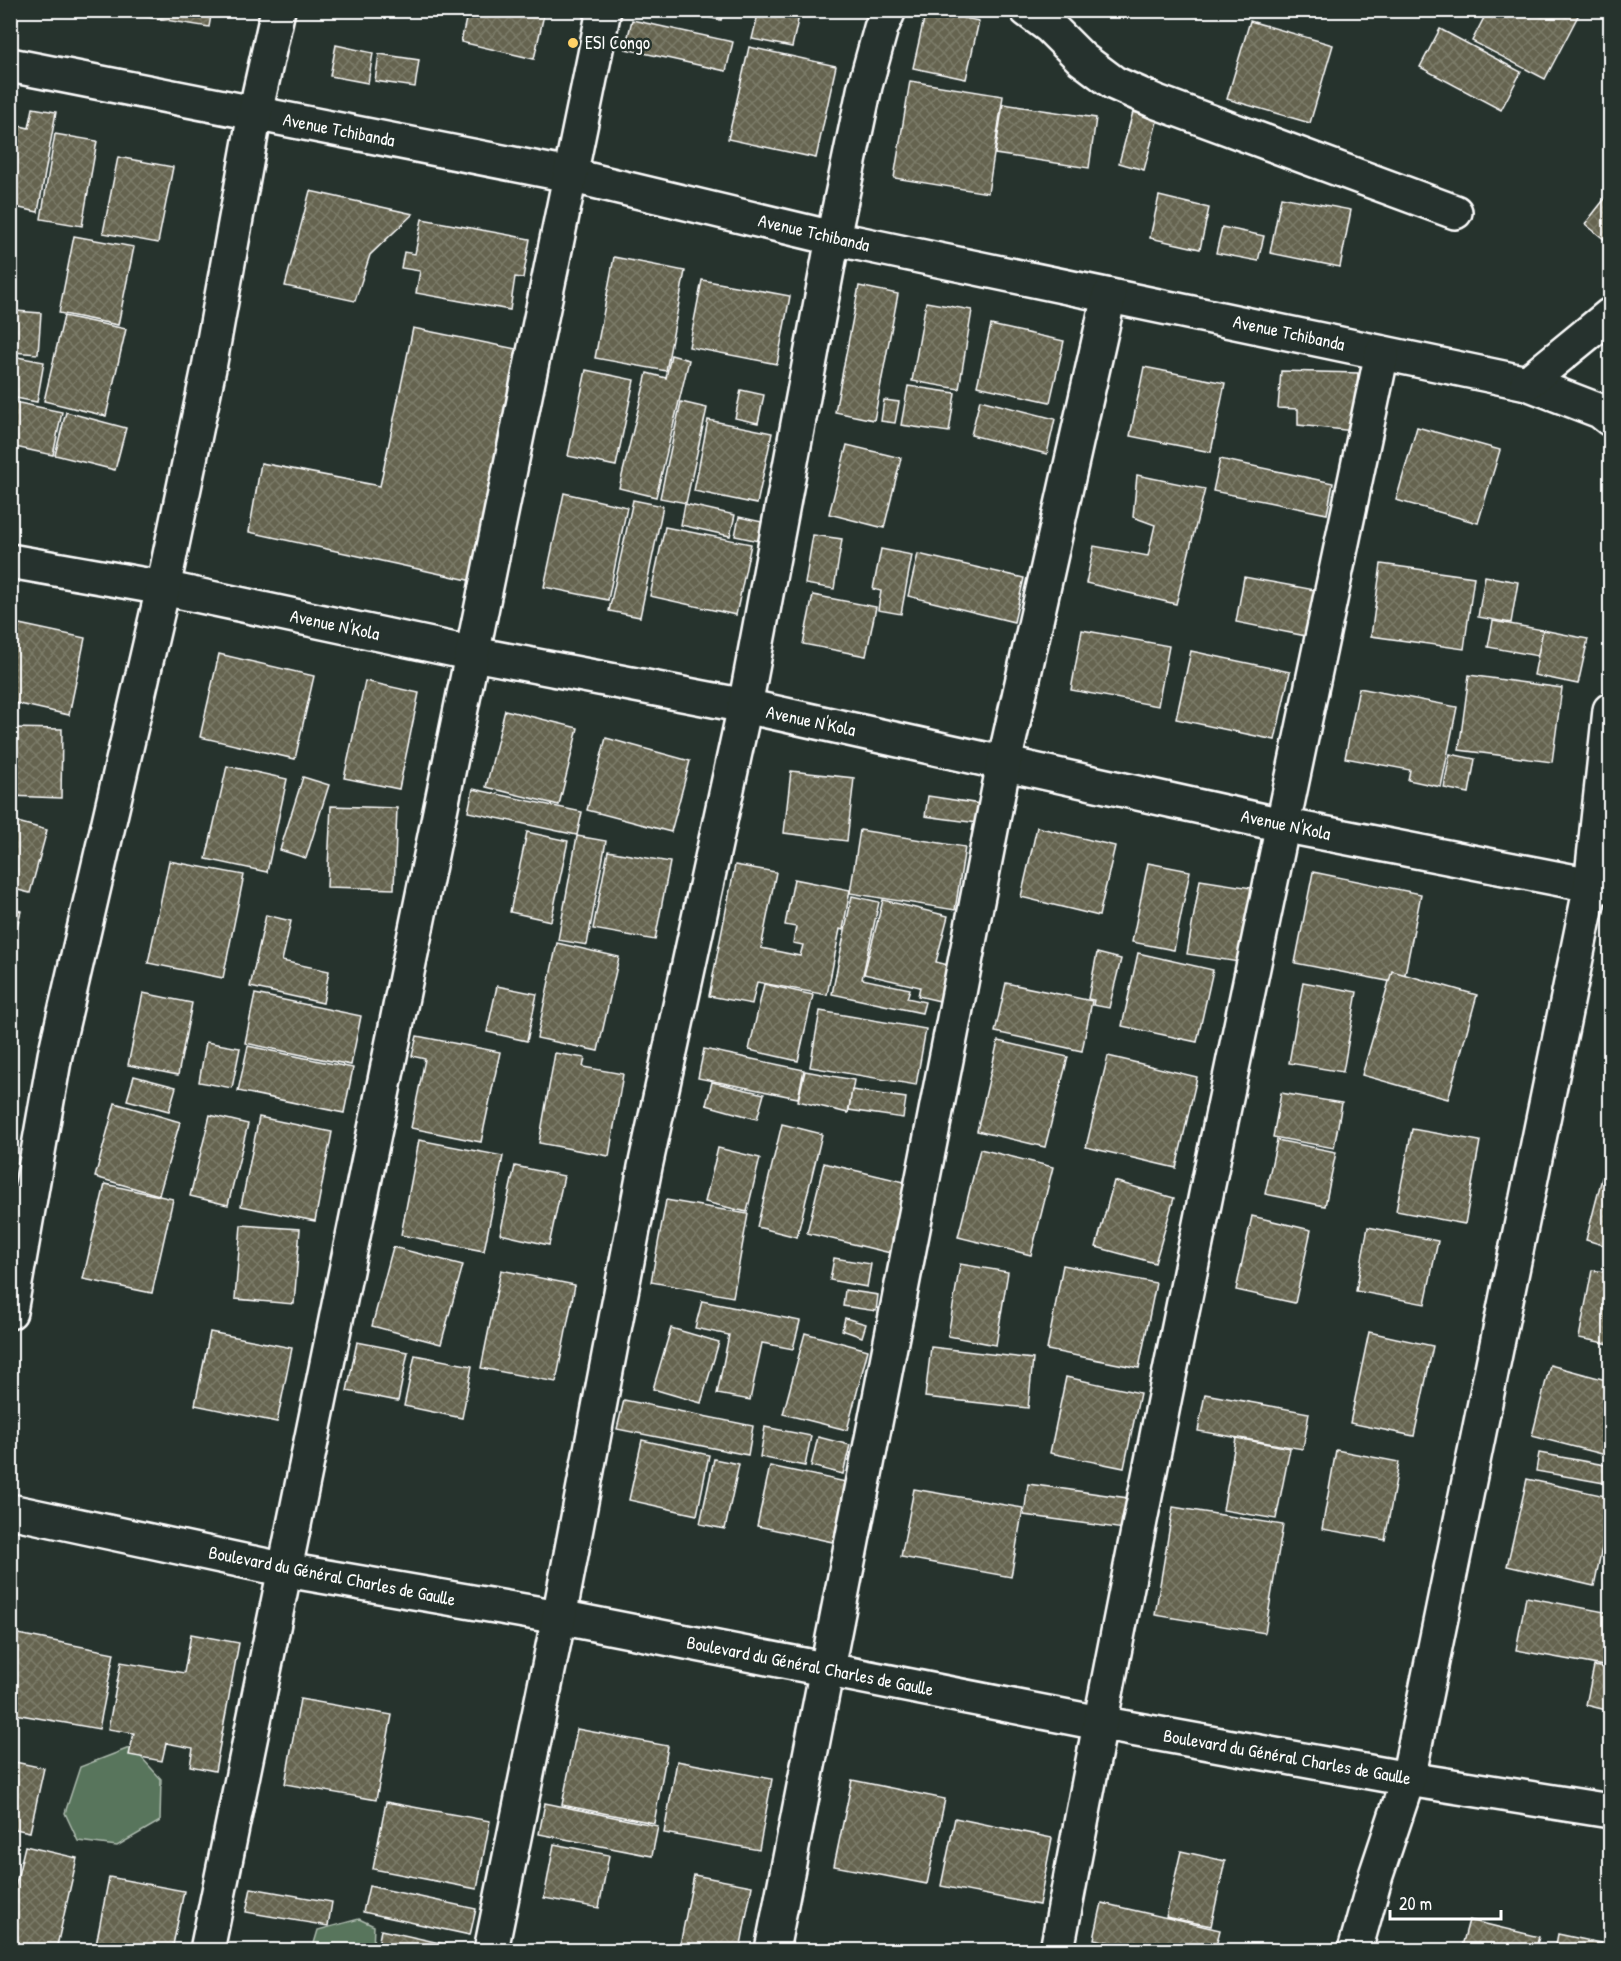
<svg xmlns="http://www.w3.org/2000/svg" width="1621" height="1961" font-family="'Patrick Hand',sans-serif">
<style>
.grass{fill:#59755c;stroke:#acbaae;stroke-width:1.5}
.building{fill:url(#building-cross-hatch);stroke:#fff;stroke-width:1.5}
.lines{fill:none;stroke-linecap:round;stroke-linejoin:round}
.minor-casing{stroke:#fff;stroke-width:38}
.minor{stroke:#26332d;stroke-width:33}
.poi-dot{fill:#ffd166;stroke:#26332d;stroke-width:2}
.labels{text-anchor:middle;stroke-width:5;stroke-linejoin:round;paint-order:stroke}
.poi-label{font-size:18px;fill:#fff;stroke:#26332d;text-anchor:start}
.street-label{font-size:18px;fill:#fff;stroke:#26332d}
</style>
<defs>
<pattern id="building-cross-hatch" width="8" height="8" patternUnits="userSpaceOnUse" patternTransform="scale(1.5)"><rect width="8" height="8" fill="#65644f"/><path d="M0 0l8 8M0 8l8-8" fill="none" stroke="#7c7b69"/></pattern>
</defs>
<rect width="100%" height="100%" fill="#26332d"/>
<filter id="ink" filterUnits="userSpaceOnUse"><feTurbulence type="fractalNoise" baseFrequency=".0167" numOctaves="2"/><feDisplacementMap in="SourceGraphic" scale="12" xChannelSelector="R" yChannelSelector="G"/><feConvolveMatrix kernelMatrix="1 2 1 2 8 2 1 2 1" color-interpolation-filters="sRGB"/></filter>
<g filter="url(#ink)">
<g class="grass">
<polygon points="132,1747 161,1779 160,1821 117,1846 78,1841 65,1813 80,1767"/>
<polygon points="359,1919 374,1926 373,1950 312,1950 318,1930"/>
</g>
<g class="building">
<polygon points="141,10 212,10 209,27 140,16"/>
<polygon points="468,10 545,10 534,59 461,42"/>
<polygon points="675,10 724,10 721,20"/>
<polygon points="759,10 800,11 792,47 752,39"/>
<polygon points="926,10 979,21 966,79 913,68"/>
<polygon points="1488,10 1581,10 1545,79 1472,41"/>
<polygon points="632,20 733,42 726,71 625,49"/>
<polygon points="1250,21 1333,45 1310,123 1227,99"/>
<polygon points="1440,29 1521,72 1501,110 1420,67"/>
<polygon points="336,45 373,53 368,83 330,76"/>
<polygon points="749,47 836,66 816,158 728,139"/>
<polygon points="379,54 419,60 415,87 375,81"/>
<polygon points="910,81 1003,96 988,193 894,178"/>
<polygon points="1003,104 1096,118 1089,168 995,154"/>
<polygon points="33,108 56,112 38,212 10,206 10,178 20,126 29,128"/>
<polygon points="1133,112 1158,118 1144,170 1119,163"/>
<polygon points="55,134 97,141 82,226 41,219"/>
<polygon points="118,157 173,167 158,243 103,233"/>
<polygon points="310,191 413,214 370,255 355,301 285,286"/>
<polygon points="1610,192 1610,244 1585,224"/>
<polygon points="1159,196 1209,208 1200,249 1150,238"/>
<polygon points="1281,197 1351,210 1340,267 1270,253"/>
<polygon points="422,219 530,239 523,278 515,277 510,310 416,293 420,271 401,268 404,252 415,254"/>
<polygon points="1222,227 1264,236 1258,261 1216,253"/>
<polygon points="74,236 134,247 118,325 59,313"/>
<polygon points="614,257 685,271 666,371 595,358"/>
<polygon points="702,280 790,296 777,364 689,347"/>
<polygon points="859,286 898,294 874,420 835,412"/>
<polygon points="926,302 972,310 959,389 912,381"/>
<polygon points="15,311 41,313 38,354 12,352"/>
<polygon points="64,316 126,329 106,416 44,401"/>
<polygon points="991,325 1064,341 1050,402 977,386"/>
<polygon points="413,328 531,352 482,583 249,532 261,463 380,486"/>
<polygon points="671,355 689,360 656,497 619,488 647,373 666,378"/>
<polygon points="12,356 44,362 37,402 10,397"/>
<polygon points="1144,367 1225,383 1211,452 1130,436"/>
<polygon points="586,370 634,380 616,466 568,456"/>
<polygon points="1281,371 1358,373 1354,431 1298,425 1298,409 1278,408"/>
<polygon points="908,386 955,393 949,432 901,425"/>
<polygon points="741,390 764,395 758,423 735,418"/>
<polygon points="884,400 899,402 895,423 881,421"/>
<polygon points="980,400 1055,419 1047,454 971,435"/>
<polygon points="10,401 62,412 53,455 10,446"/>
<polygon points="681,402 707,408 686,503 660,498"/>
<polygon points="66,412 126,428 115,470 55,455"/>
<polygon points="708,420 772,433 757,504 694,491"/>
<polygon points="1417,427 1500,450 1478,523 1396,500"/>
<polygon points="847,445 901,458 884,528 829,514"/>
<polygon points="1220,459 1333,483 1327,514 1213,491"/>
<polygon points="1137,475 1205,489 1176,604 1086,583 1094,546 1148,556 1155,525 1133,517"/>
<polygon points="564,493 627,507 608,600 544,587"/>
<polygon points="633,500 663,506 640,617 609,611"/>
<polygon points="685,504 735,515 730,536 681,525"/>
<polygon points="739,517 762,522 759,541 735,536"/>
<polygon points="665,527 751,544 736,615 650,596"/>
<polygon points="813,535 842,539 834,589 805,584"/>
<polygon points="881,549 912,555 901,614 878,610 881,591 873,589"/>
<polygon points="918,554 1024,578 1014,622 908,596"/>
<polygon points="1381,564 1474,577 1464,649 1371,636"/>
<polygon points="1485,576 1518,582 1511,623 1478,617"/>
<polygon points="1244,577 1315,590 1306,636 1236,622"/>
<polygon points="813,595 876,607 866,656 803,644"/>
<polygon points="1493,621 1543,630 1538,656 1488,647"/>
<polygon points="10,622 85,638 69,715 10,702"/>
<polygon points="1082,630 1169,646 1158,706 1071,690"/>
<polygon points="1543,630 1588,639 1578,684 1534,675"/>
<polygon points="1191,651 1290,672 1275,740 1176,719"/>
<polygon points="219,654 314,676 295,759 200,737"/>
<polygon points="1469,675 1562,688 1552,762 1459,750"/>
<polygon points="365,681 419,693 399,789 344,778"/>
<polygon points="1359,688 1457,707 1441,787 1408,780 1410,770 1345,758"/>
<polygon points="505,710 578,728 559,805 486,787"/>
<polygon points="10,728 62,729 61,798 10,796"/>
<polygon points="606,738 690,761 671,832 587,810"/>
<polygon points="1450,754 1475,759 1469,793 1444,788"/>
<polygon points="227,766 287,779 267,872 206,859"/>
<polygon points="791,771 854,778 847,841 784,833"/>
<polygon points="303,777 329,785 306,858 280,850"/>
<polygon points="473,789 582,812 577,835 468,812"/>
<polygon points="928,796 980,804 977,823 925,816"/>
<polygon points="331,806 397,808 394,889 327,887"/>
<polygon points="10,820 47,830 30,893 10,888"/>
<polygon points="1037,827 1115,846 1099,916 1021,897"/>
<polygon points="860,830 965,847 955,910 850,893"/>
<polygon points="527,832 568,841 551,921 510,912"/>
<polygon points="577,836 606,841 587,945 558,940"/>
<polygon points="608,851 670,862 655,940 593,929"/>
<polygon points="169,861 244,875 223,978 148,963"/>
<polygon points="1148,863 1190,871 1174,950 1132,942"/>
<polygon points="735,865 776,872 761,948 800,956 803,945 793,943 796,927 785,925 794,879 850,890 843,930 840,929 827,995 757,982 752,1004 709,996"/>
<polygon points="1313,872 1421,894 1403,984 1295,963"/>
<polygon points="1200,880 1252,888 1239,962 1187,954"/>
<polygon points="852,896 879,902 862,979 910,989 907,998 925,1002 922,1013 832,994"/>
<polygon points="883,900 948,916 936,962 948,965 940,1001 918,996 920,987 864,974"/>
<polygon points="10,908 21,911 10,954"/>
<polygon points="266,915 291,921 282,961 329,971 323,1003 250,987"/>
<polygon points="557,943 619,957 598,1051 537,1038"/>
<polygon points="1097,953 1121,959 1109,1008 1093,1005 1094,1000 1088,999"/>
<polygon points="1138,953 1213,970 1197,1042 1122,1026"/>
<polygon points="1392,971 1477,995 1448,1099 1362,1075"/>
<polygon points="1303,982 1357,992 1343,1072 1289,1063"/>
<polygon points="1006,983 1092,1001 1082,1051 995,1032"/>
<polygon points="764,984 813,995 798,1061 749,1050"/>
<polygon points="497,986 537,994 527,1041 487,1032"/>
<polygon points="143,993 192,1003 178,1075 128,1065"/>
<polygon points="255,994 361,1016 351,1065 245,1043"/>
<polygon points="820,1011 926,1029 916,1085 810,1067"/>
<polygon points="417,1036 500,1052 481,1142 411,1128 425,1059 412,1056"/>
<polygon points="998,1041 1068,1057 1045,1147 977,1131"/>
<polygon points="206,1042 240,1048 232,1088 199,1082"/>
<polygon points="248,1046 353,1068 344,1113 238,1091"/>
<polygon points="704,1049 804,1070 798,1098 698,1078"/>
<polygon points="555,1053 585,1058 583,1067 623,1074 609,1156 539,1143"/>
<polygon points="1108,1056 1197,1077 1176,1168 1086,1147"/>
<polygon points="805,1071 854,1080 848,1113 798,1101"/>
<polygon points="134,1076 176,1087 169,1111 127,1100"/>
<polygon points="712,1082 764,1094 757,1119 706,1105"/>
<polygon points="852,1090 906,1098 903,1118 849,1110"/>
<polygon points="1281,1093 1342,1103 1334,1148 1273,1137"/>
<polygon points="115,1103 180,1122 159,1195 95,1177"/>
<polygon points="210,1115 248,1124 228,1205 190,1196"/>
<polygon points="259,1117 332,1132 315,1221 241,1206"/>
<polygon points="782,1124 822,1134 797,1237 757,1227"/>
<polygon points="1412,1129 1480,1141 1465,1224 1396,1211"/>
<polygon points="419,1140 503,1156 484,1251 401,1235"/>
<polygon points="1277,1140 1336,1152 1325,1206 1265,1194"/>
<polygon points="718,1148 760,1158 747,1212 705,1202"/>
<polygon points="980,1149 1053,1167 1031,1255 958,1237"/>
<polygon points="824,1163 917,1185 899,1255 807,1233"/>
<polygon points="515,1166 564,1176 549,1245 500,1234"/>
<polygon points="1602,1178 1610,1180 1610,1247 1586,1240"/>
<polygon points="1114,1181 1174,1198 1155,1263 1096,1247"/>
<polygon points="105,1184 173,1199 152,1293 83,1279"/>
<polygon points="666,1200 748,1214 733,1297 651,1282"/>
<polygon points="1252,1216 1311,1230 1295,1303 1236,1290"/>
<polygon points="241,1225 300,1229 294,1304 235,1299"/>
<polygon points="1368,1227 1438,1241 1425,1304 1356,1291"/>
<polygon points="393,1247 463,1265 441,1344 372,1326"/>
<polygon points="834,1258 871,1264 867,1287 830,1280"/>
<polygon points="960,1264 1008,1272 996,1345 948,1336"/>
<polygon points="1063,1265 1156,1283 1139,1368 1047,1350"/>
<polygon points="501,1270 575,1285 556,1382 481,1368"/>
<polygon points="1592,1270 1610,1273 1610,1344 1579,1338"/>
<polygon points="845,1290 878,1295 876,1311 843,1306"/>
<polygon points="702,1301 800,1321 793,1349 762,1343 750,1400 717,1394 729,1335 695,1328"/>
<polygon points="845,1318 866,1324 862,1337 842,1330"/>
<polygon points="671,1328 719,1342 701,1403 653,1389"/>
<polygon points="210,1332 292,1348 277,1422 195,1405"/>
<polygon points="1369,1332 1433,1346 1414,1436 1350,1423"/>
<polygon points="805,1333 868,1350 847,1430 783,1414"/>
<polygon points="357,1342 408,1352 398,1401 347,1391"/>
<polygon points="931,1347 1033,1359 1028,1408 925,1397"/>
<polygon points="415,1355 472,1366 462,1418 404,1406"/>
<polygon points="1550,1365 1610,1381 1610,1456 1532,1436"/>
<polygon points="1066,1377 1140,1393 1124,1468 1050,1453"/>
<polygon points="1205,1394 1309,1413 1303,1449 1198,1431"/>
<polygon points="624,1400 753,1426 748,1455 617,1429"/>
<polygon points="765,1427 811,1436 805,1466 760,1457"/>
<polygon points="818,1437 850,1445 843,1474 811,1466"/>
<polygon points="1236,1438 1290,1448 1276,1519 1223,1510"/>
<polygon points="642,1440 709,1455 697,1515 629,1500"/>
<polygon points="1336,1450 1399,1462 1385,1540 1322,1529"/>
<polygon points="1539,1453 1610,1466 1610,1484 1536,1471"/>
<polygon points="714,1459 739,1464 725,1529 700,1524"/>
<polygon points="770,1466 846,1482 833,1542 757,1526"/>
<polygon points="1527,1479 1610,1497 1610,1509 1594,1586 1507,1566"/>
<polygon points="1028,1484 1128,1498 1124,1529 1024,1515"/>
<polygon points="914,1489 1023,1508 1011,1577 901,1557"/>
<polygon points="1173,1507 1283,1525 1265,1633 1155,1615"/>
<polygon points="1526,1597 1610,1613 1610,1657 1609,1667 1516,1650"/>
<polygon points="13,1633 114,1653 99,1729 10,1713 10,1645"/>
<polygon points="191,1634 239,1643 215,1771 190,1766 193,1748 166,1743 162,1761 129,1755 134,1733 108,1729 121,1662 184,1673"/>
<polygon points="1594,1666 1610,1669 1610,1711 1586,1705"/>
<polygon points="300,1699 392,1715 376,1800 285,1784"/>
<polygon points="577,1729 668,1746 654,1823 562,1805"/>
<polygon points="10,1761 44,1768 30,1832 10,1828"/>
<polygon points="677,1761 772,1779 759,1850 664,1833"/>
<polygon points="852,1780 945,1799 927,1884 834,1866"/>
<polygon points="386,1802 490,1821 477,1889 373,1869"/>
<polygon points="545,1803 658,1826 652,1856 539,1834"/>
<polygon points="955,1818 1052,1838 1039,1905 941,1886"/>
<polygon points="554,1844 609,1855 599,1908 544,1898"/>
<polygon points="25,1846 77,1858 56,1950 39,1950 10,1944 10,1909"/>
<polygon points="1181,1851 1225,1861 1211,1926 1166,1917"/>
<polygon points="694,1875 752,1886 740,1950 679,1950"/>
<polygon points="109,1877 184,1891 172,1950 95,1950"/>
<polygon points="369,1886 476,1909 470,1935 363,1912"/>
<polygon points="251,1888 332,1902 328,1926 246,1912"/>
<polygon points="1102,1903 1220,1930 1215,1950 1146,1950 1094,1939"/>
<polygon points="1469,1920 1539,1937 1535,1950 1461,1950"/>
<polygon points="381,1930 458,1947 457,1950 377,1950"/>
<polygon points="1558,1934 1610,1945 1610,1950 1555,1950"/>
</g>
<g class="lines">
<defs>
<g id="minor">
<polyline points="1027,10 1050,27 1082,59 1114,83 1157,102 1455,212"/>
<polyline points="10,65 569,175 833,238 1527,383 1600,411 1610,419"/>
<polyline points="1527,383 1610,315"/>
<polyline points="10,561 163,588 469,653 745,706 1282,825 1591,885 1610,886"/>
<polyline points="10,1312 55,1055 163,588 209,368 255,113 278,10"/>
<polyline points="10,1511 286,1570 559,1617 1099,1723 1408,1779 1610,1811"/>
<path d="M 207,1950 C 341,1304 466,656 604,10"/>
<polyline points="491,1950 559,1617 645,1167 745,706 833,238 865,86 881,28 889,10"/>
<polyline points="772,1950 1004,763 1109,296"/>
<path d="M 1057,1950 C 1157,1416 1270,885 1382,353"/>
<polyline points="1355,1950 1376,1875 1408,1779 1591,885 1610,710"/>
</g>
</defs>
<use href="#minor" class="minor-casing"/>
<use href="#minor" class="minor"/>
</g>
</g>
<circle class="poi-dot" cx="573" cy="43" r="6"/>
<g class="labels">
<g class="poi-label">
<text x="585" y="49">ESI Congo</text>
</g>
<g class="street-label">
<text transform="translate(339 130) rotate(11)" y="6">Avenue Tchibanda</text>
<text transform="translate(814 233) rotate(13)" y="6">Avenue Tchibanda</text>
<text transform="translate(1289 333) rotate(12)" y="6">Avenue Tchibanda</text>
<text transform="translate(335 625) rotate(12)" y="6">Avenue N'Kola</text>
<text transform="translate(811 721) rotate(12)" y="6">Avenue N'Kola</text>
<text transform="translate(1286 825) rotate(12)" y="6">Avenue N'Kola</text>
<text transform="translate(332 1576) rotate(11)" y="6">Boulevard du Général Charles de Gaulle</text>
<text transform="translate(810 1666) rotate(11)" y="6">Boulevard du Général Charles de Gaulle</text>
<text transform="translate(1287 1757) rotate(10)" y="6">Boulevard du Général Charles de Gaulle</text>
</g>
</g>
<rect width="1621" height="1961" fill="none" stroke="#26332d" stroke-width="36"/>
<rect x="18" y="18" width="1585" height="1925" fill="none" stroke="#fff" stroke-width="2" filter="url(#ink)"/>
<path d="M1390 1910v9h111v-9" fill="none" stroke="#ffffff" stroke-width="3"/>
<text x="1399" y="1910" font-size="18" fill="#ffffff" stroke="#26332d" stroke-width="4.5" paint-order="stroke">20 m</text>
</svg>
